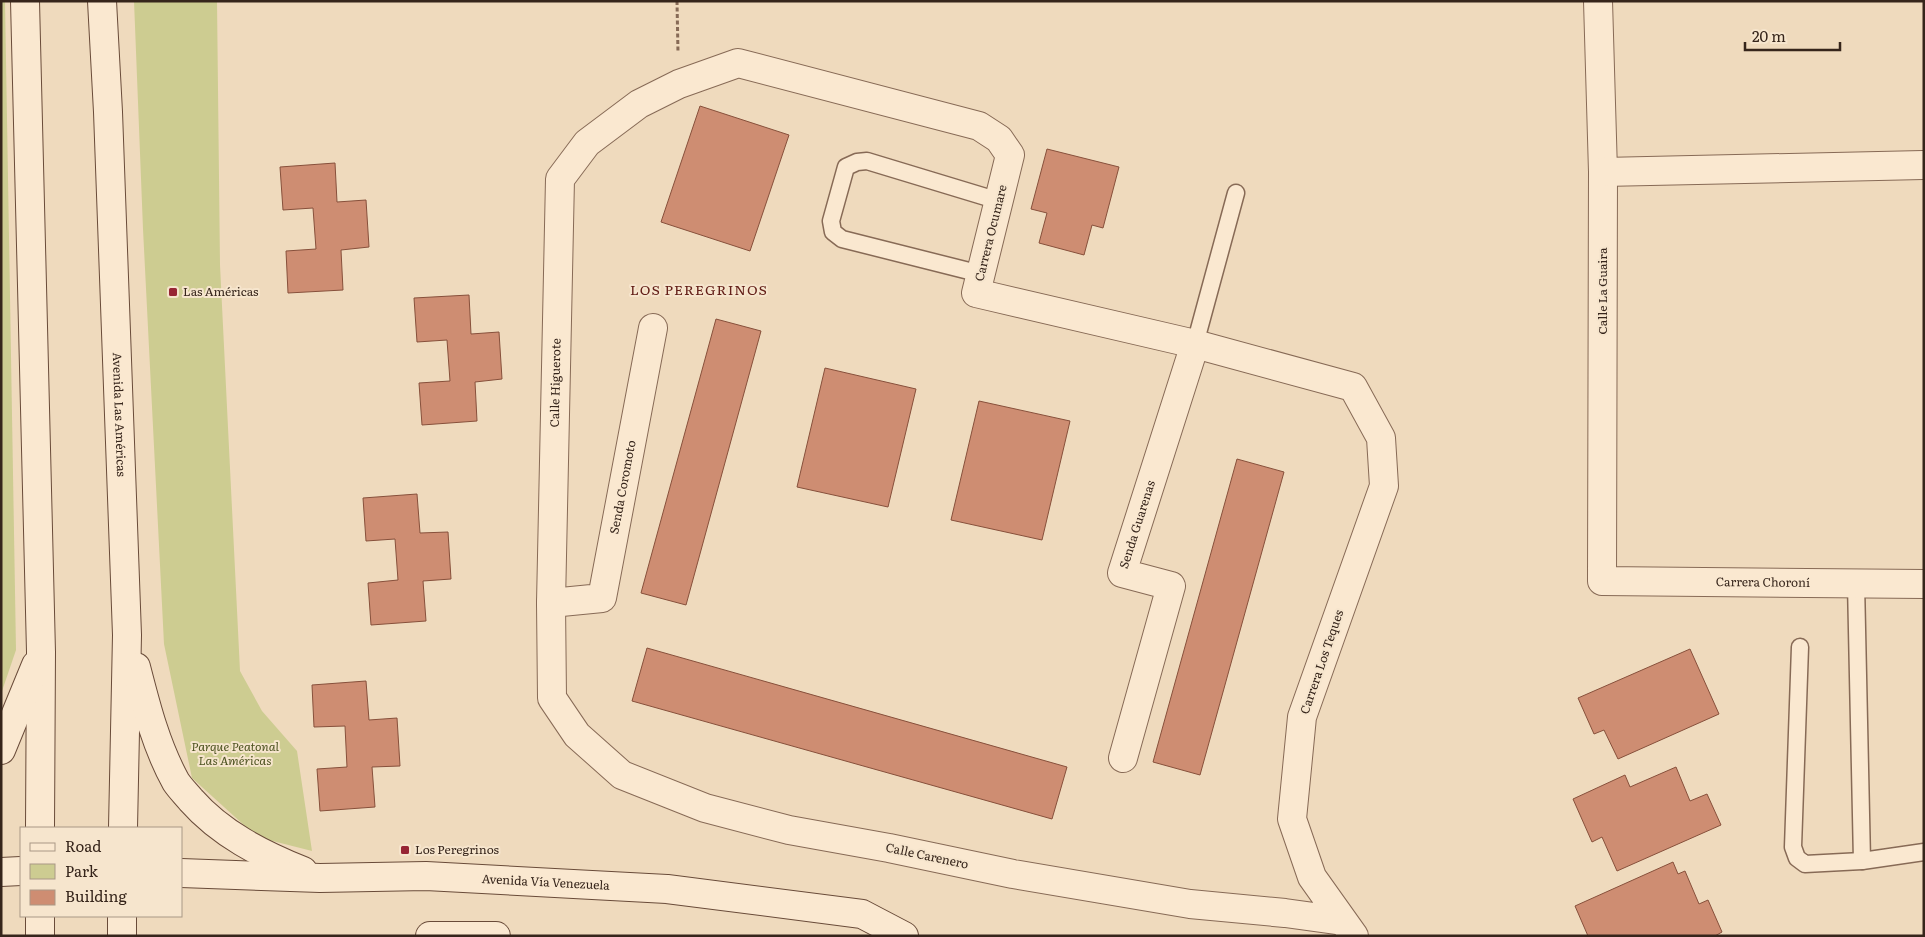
<svg xmlns="http://www.w3.org/2000/svg" width="1925" height="937" font-family="Literata,serif">
<style>
.green{fill:#cdcc91}
.building{fill:#ce8d72;stroke:#87503b}
.lines{fill:none;stroke-linecap:round;stroke-linejoin:round}
.lane-casing{stroke:#876a56;stroke-width:19}
.street-casing{stroke:#876a56;stroke-width:30}
.secondary-casing{stroke:#694b39;stroke-width:30}
.path{stroke:#876a56;stroke-width:3;stroke-dasharray:4 2.5;stroke-linecap:butt}
.lane{stroke:#fae8d0;stroke-width:16}
.street{stroke:#fae8d0;stroke-width:28}
.secondary{stroke:#fae8d0;stroke-width:28}
.poi-dot{fill:#972534;stroke:#f6e5cd;stroke-width:2}
.labels{text-anchor:middle;stroke-width:4;stroke-linejoin:round;paint-order:stroke}
.street-label{font-size:12px;fill:#36251b;stroke:#f6e5cd}
.poi-label{font-size:12px;fill:#36251b;stroke:#f6e5cd;text-anchor:start}
.park-label{font-size:12px;font-style:italic;fill:#4d5321;stroke:#f6e5cd}
.neighbourhood-label{font-size:14px;letter-spacing:1px;fill:#642019;stroke:#f6e5cd}
</style>
<rect width="100%" height="100%" fill="#efdabd"/>
<g class="green">
<polygon points="1,1 5,1 16,650 1,694"/>
<polygon points="134,1 217,1 220,265 240,671 262,711 297,751 312,851 257,837 192,778 164,644 143,229"/>
</g>
<g class="building">
<polygon points="700,106 789,135 750,251 661,222"/>
<polygon points="1047,149 1119,167 1103,228 1092,225 1084,255 1039,243 1047,213 1031,209"/>
<polygon points="335,163 337,202 366,200 369,247 341,250 343,290 288,293 286,251 316,249 313,208 283,210 280,167"/>
<polygon points="469,295 471,334 499,332 502,379 475,382 477,421 422,425 419,383 450,381 447,340 417,342 414,298"/>
<polygon points="716,319 761,331 686,605 641,593"/>
<polygon points="825,368 916,389 888,507 797,487"/>
<polygon points="979,401 1070,421 1042,540 951,520"/>
<polygon points="1237,459 1284,472 1200,775 1153,762"/>
<polygon points="417,494 420,533 448,532 451,579 423,581 426,621 371,625 368,583 398,580 395,539 366,541 363,498"/>
<polygon points="647,648 1067,767 1052,819 632,701"/>
<polygon points="1690,649 1719,714 1618,759 1604,730 1594,734 1578,698"/>
<polygon points="366,681 369,720 397,718 400,766 372,767 375,807 320,811 317,769 347,767 345,726 314,727 312,685"/>
<polygon points="1676,767 1690,801 1707,794 1721,825 1617,871 1602,837 1592,842 1573,799 1625,775 1630,787"/>
<polygon points="1673,862 1678,874 1685,871 1699,904 1708,900 1722,932 1715,936 1588,936 1575,906"/>
</g>
<g class="lines">
<defs>
<g id="lane">
<polyline points="981,274 842,239 833,232 831,221 846,167 857,162 867,161 999,201"/>
<polyline points="1195,344 1236,193"/>
<polyline points="1856,583 1862,861"/>
<polyline points="1800,647 1793,847 1797,858 1805,864 1862,861 1924,852"/>
</g>
<g id="street">
<path id="s1" d="M 1598,1 L 1603,172 L 1602,581 L 1924,584"/>
<polyline points="1603,172 1923,165"/>
<path id="s2" d="M 551,603 L 602,598 L 653,328"/>
<path id="s3" d="M 1123,758 L 1171,586 L 1122,573 L 1195,344"/>
<path id="s4" d="M 1343,921 L 1285,913 L 1190,904 L 1013,874 L 889,848 L 789,830 L 705,808 L 622,775 L 577,735 L 552,698 L 551,603 L 560,179 L 587,143 L 639,104 L 679,84 L 738,63 L 979,126 L 999,139 L 1010,155 L 976,293 L 1195,344 L 1353,387 L 1381,438 L 1384,486 L 1302,717 L 1292,819 L 1312,877 L 1354,936"/>
</g>
<g id="secondary">
<polyline points="25,1 41,652 40,828"/>
<path id="s5" d="M 102,1 L 108,112 L 127,635 L 123,828"/>
<path d="M 136,667 C 146,706 156,746 176,782 C 180,788 186,794 191,800 C 221,834 261,854 303,871"/>
<polyline points="1,750 36,665"/>
<polyline points="1,872 21,871"/>
<path id="s6" d="M 181,873 L 320,878 L 426,876 L 667,889 L 862,914 L 904,936"/>
<polyline points="40,916 40,936"/>
<polyline points="122,936 122,916"/>
<polyline points="430,936 496,936"/>
</g>
</defs>
<use href="#lane" class="lane-casing"/>
<use href="#street" class="street-casing"/>
<use href="#secondary" class="secondary-casing"/>
<polyline class="path" points="677,1 678,53"/>
<use href="#lane" class="lane"/>
<use href="#street" class="street"/>
<use href="#secondary" class="secondary"/>
</g>
<g class="poi-dot">
<rect x="168" y="287" width="10" height="10" rx="2.5"/>
<rect x="400" y="845" width="10" height="10" rx="2.5"/>
</g>
<g class="labels">
<g class="street-label">
<text transform="translate(991 233) rotate(-76)" y="4">Carrera Ocumare</text>
<text transform="translate(1603 291) rotate(-90)" y="4">Calle La Guaira</text>
<text dy="4" stroke="none"><textPath href="#s4" startOffset="1158">Calle Higuerote</textPath></text>
<text dy="4" stroke="none"><textPath href="#s5" startOffset="414">Avenida Las Américas</textPath></text>
<text dy="4" stroke="none"><textPath href="#s2" startOffset="164">Senda Coromoto</textPath></text>
<text dy="4" stroke="none"><textPath href="#s3" startOffset="280">Senda Guarenas</textPath></text>
<text dy="4" stroke="none"><textPath href="#s1" startOffset="741">Carrera Choroní</textPath></text>
<text transform="translate(1322 662) rotate(-71)" y="4">Carrera Los Teques</text>
<text transform="translate(927 856) rotate(12)" y="4">Calle Carenero</text>
<text dy="4" stroke="none"><textPath href="#s6" startOffset="365">Avenida Vía Venezuela</textPath></text>
</g>
<g class="poi-label">
<text x="183" y="296">Las Américas</text>
<text x="415" y="854">Los Peregrinos</text>
</g>
<g class="park-label">
<text x="235" y="751">Parque Peatonal<tspan x="235" dy="14">Las Américas</tspan></text>
</g>
<g class="neighbourhood-label">
<text x="699" y="295">LOS PEREGRINOS</text>
</g>
</g>
<rect width="1925" height="937" fill="none" stroke="#36251b" stroke-width="5"/>
<rect x="20" y="827" width="162" height="90" fill="#f6e5cd" stroke="#a99886"/>
<rect x="30" y="843" width="25" height="8" fill="#fae8d0" stroke="#a99886"/>
<text x="65" y="852" font-size="15" fill="#36251b">Road</text>
<rect x="30" y="864" width="25" height="15" fill="#cdcc91" stroke="#a99886"/>
<text x="65" y="877" font-size="15" fill="#36251b">Park</text>
<rect x="30" y="890" width="25" height="15" fill="#ce8d72" stroke="#a99886"/>
<text x="65" y="902" font-size="15" fill="#36251b">Building</text>
<path d="M1745 42v8h95v-8" fill="none" stroke="#36251b" stroke-width="2.5"/>
<text x="1752" y="42" font-size="15" fill="#36251b" stroke="#f6e5cd" stroke-width="4" paint-order="stroke">20 m</text>
</svg>
